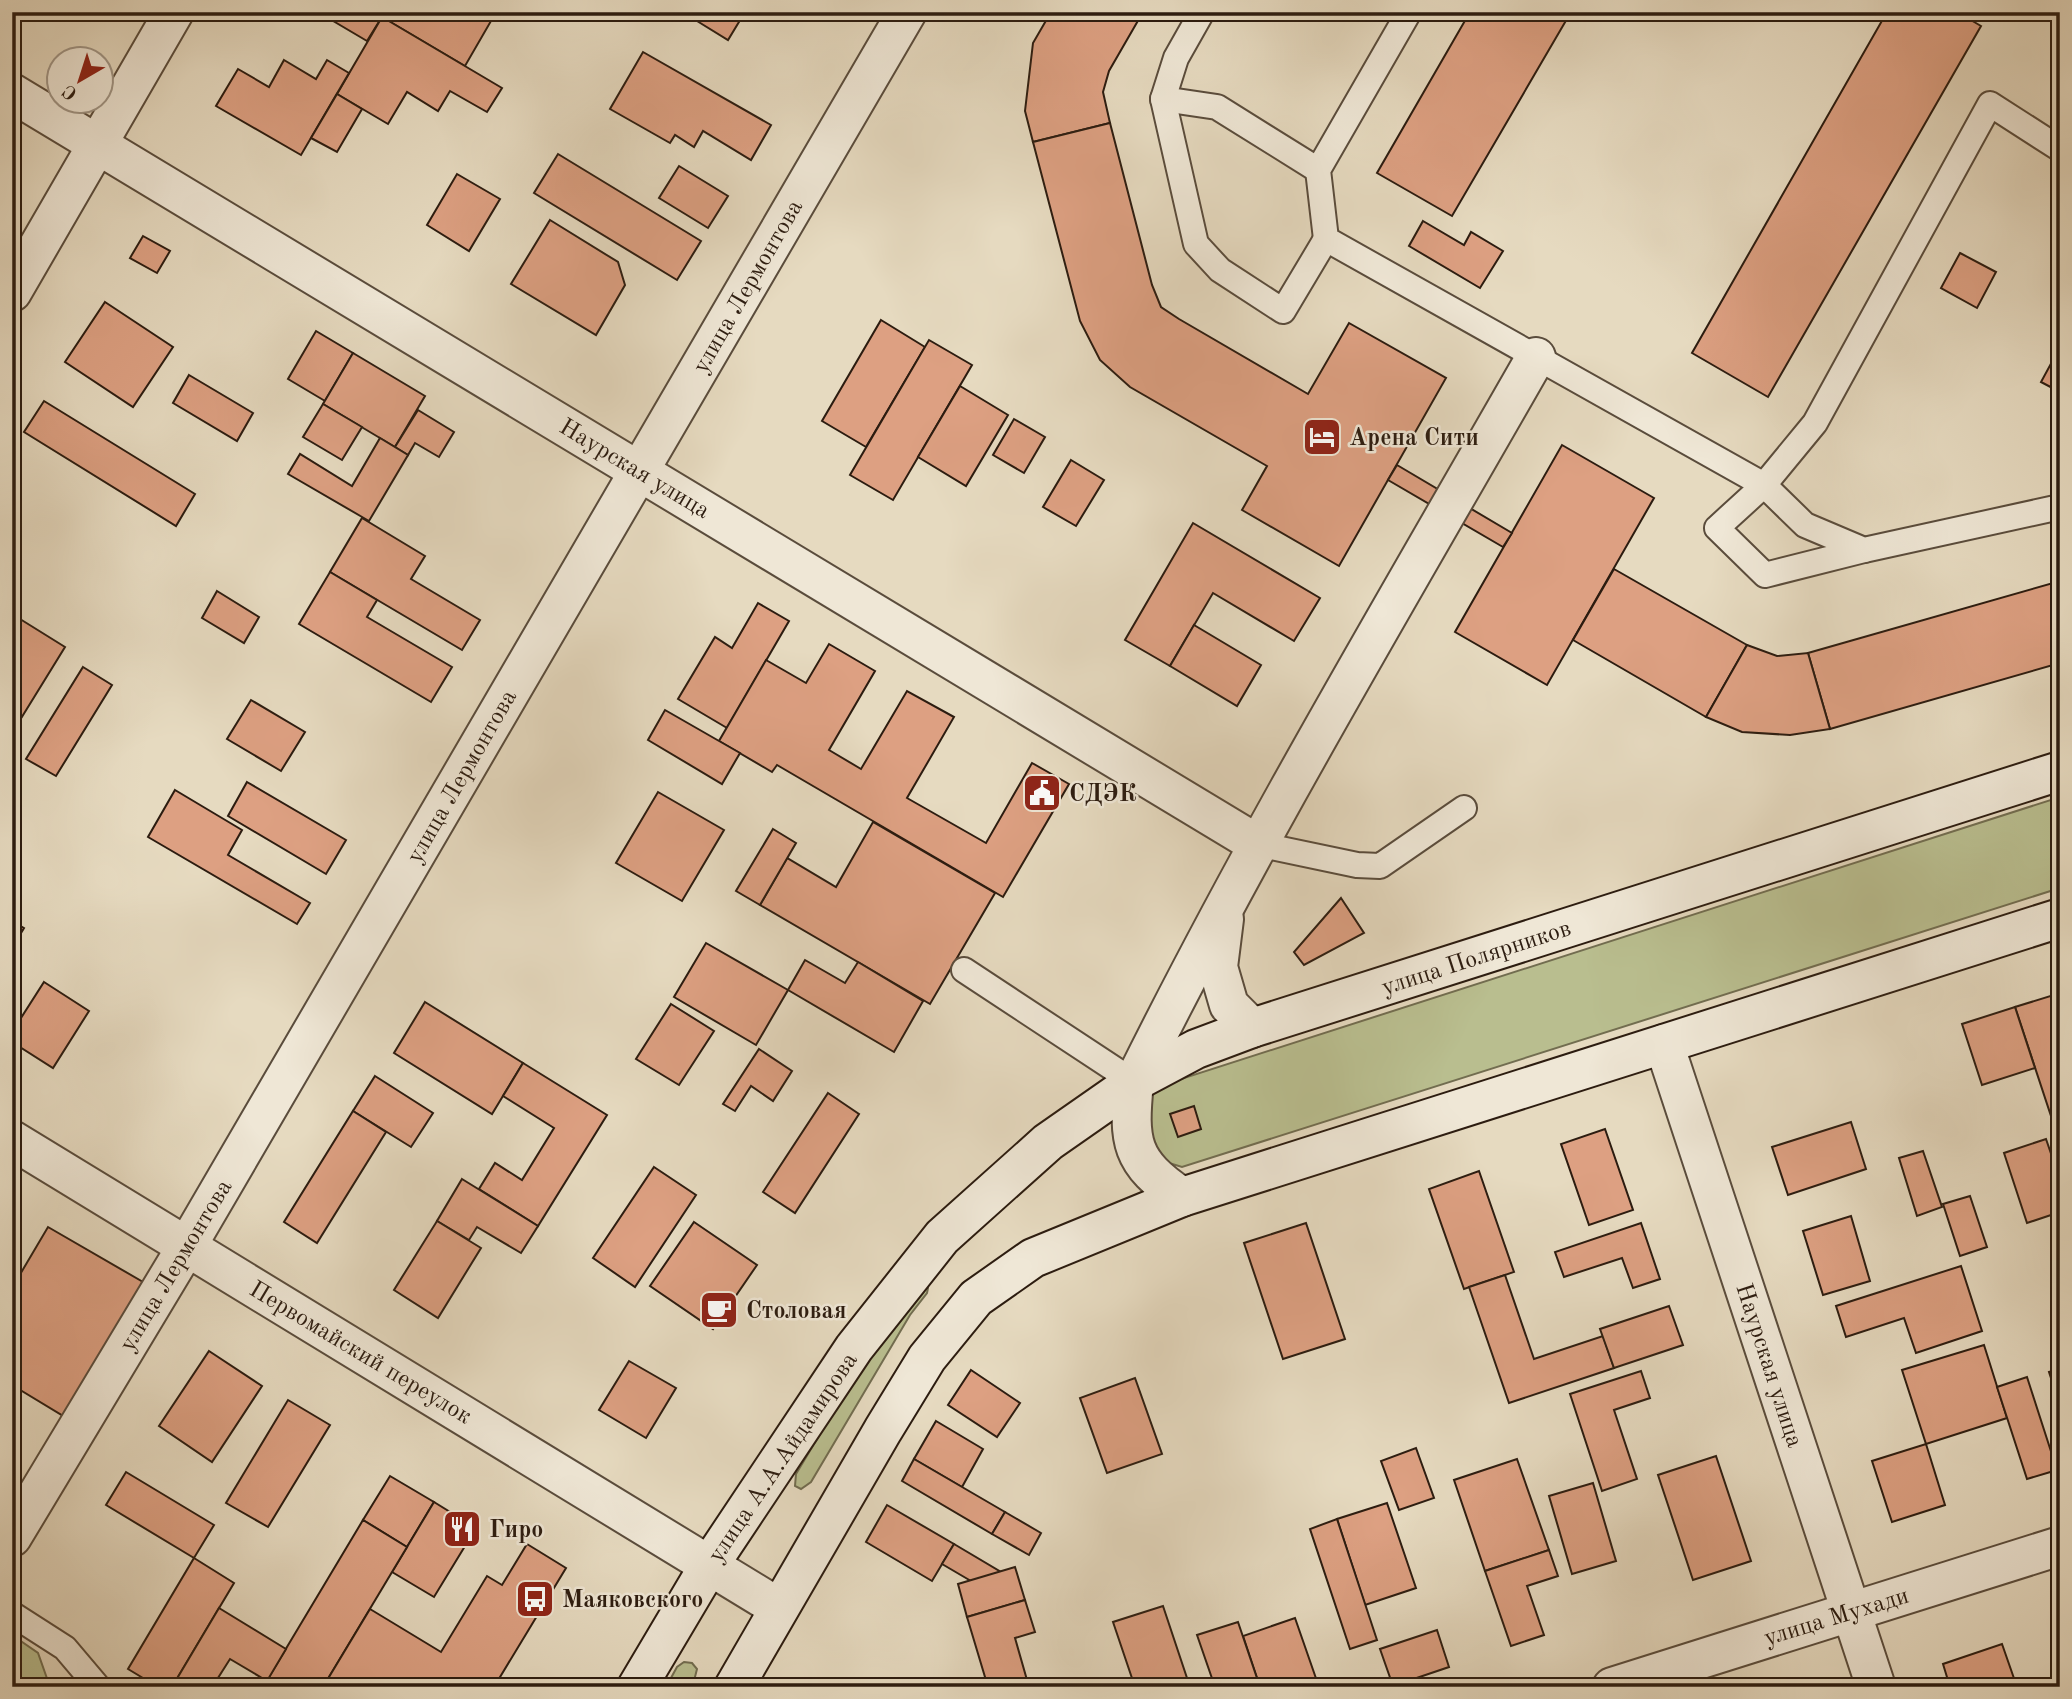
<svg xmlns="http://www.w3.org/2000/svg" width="2072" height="1699" font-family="'Old Standard TT',serif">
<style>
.green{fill:#b9be8f;stroke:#726d50;stroke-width:2}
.building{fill:#dda082;stroke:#2c1c10;stroke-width:2}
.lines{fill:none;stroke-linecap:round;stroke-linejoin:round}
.service-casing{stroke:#5a4c3c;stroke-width:28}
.minor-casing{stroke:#5a4c3c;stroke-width:42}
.tertiary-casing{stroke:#5a4c3c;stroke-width:42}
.secondary-casing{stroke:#2c1c10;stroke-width:42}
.service{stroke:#efe7d6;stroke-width:24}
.minor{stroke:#efe7d6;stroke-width:38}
.tertiary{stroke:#efe7d6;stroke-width:38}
.secondary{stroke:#efe7d6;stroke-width:38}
.labels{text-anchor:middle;stroke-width:5;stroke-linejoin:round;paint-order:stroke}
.street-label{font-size:24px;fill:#2c1c10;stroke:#efe7d6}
.poi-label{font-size:24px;font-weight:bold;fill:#2c1c10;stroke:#efe7d6;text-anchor:start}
</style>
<rect width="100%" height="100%" fill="#e6dac0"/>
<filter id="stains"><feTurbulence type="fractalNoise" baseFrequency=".00286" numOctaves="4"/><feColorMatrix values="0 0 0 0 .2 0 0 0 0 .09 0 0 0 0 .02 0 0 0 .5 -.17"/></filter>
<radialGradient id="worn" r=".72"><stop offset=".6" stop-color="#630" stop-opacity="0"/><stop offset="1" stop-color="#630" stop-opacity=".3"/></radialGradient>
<g class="green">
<polygon points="2060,797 2060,888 1182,1167 1169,1163 1157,1153 1144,1114 1147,1100 1156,1087"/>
<polygon points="927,1287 928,1288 927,1293 910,1315 811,1482 801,1489 795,1486 796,1474 859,1369"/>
<polygon points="12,1635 38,1653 50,1687 12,1687"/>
<polygon points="684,1662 692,1663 697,1669 695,1677 690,1687 666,1687 677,1667"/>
</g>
<g class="building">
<polygon points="318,12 385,12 367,41"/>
<polygon points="385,12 478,12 477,14 491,21 465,66 382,17"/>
<polygon points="702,12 745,12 728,40 697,21"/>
<polygon points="1051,12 1143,12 1109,71 1103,92 1110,123 1033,142 1025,111 1033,43"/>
<polygon points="1470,12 1571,12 1452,216 1377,173"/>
<polygon points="1887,12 1957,12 1981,26 1768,397 1692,353"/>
<polygon points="382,17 502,88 487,112 450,91 438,111 407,92 388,124 337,94"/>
<polygon points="643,52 771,125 751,160 703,131 694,147 675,135 670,143 610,109"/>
<polygon points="284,60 316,79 327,60 349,73 301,155 216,106 238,69 269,87"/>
<polygon points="337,94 362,109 337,152 311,138"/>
<polygon points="1110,123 1152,285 1161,307 1179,319 1308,394 1349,323 1446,378 1339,566 1242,510 1267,466 1130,387 1100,360 1080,321 1033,142"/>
<polygon points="558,154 701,241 677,280 534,193"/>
<polygon points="679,166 728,196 708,228 659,198"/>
<polygon points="457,174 500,199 469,251 427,225"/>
<polygon points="550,220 618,262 625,285 596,335 511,284"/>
<polygon points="1423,221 1464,245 1471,232 1503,251 1480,288 1409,246"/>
<polygon points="143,236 170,251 157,273 130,258"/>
<polygon points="1960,253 1996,272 1977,308 1941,288"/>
<polygon points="105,302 173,347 133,407 65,362"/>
<polygon points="881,320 925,347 866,447 822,421"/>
<polygon points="316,331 353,353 325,401 288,379"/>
<polygon points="929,340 972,365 893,500 850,475"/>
<polygon points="2060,347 2060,392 2041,382"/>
<polygon points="353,353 425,396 395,447 323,404"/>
<polygon points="189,375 253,413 237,441 173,403"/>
<polygon points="960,386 1008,415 966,486 918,457"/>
<polygon points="44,401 195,494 176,526 24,432"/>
<polygon points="323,404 362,427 342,460 303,437"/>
<polygon points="418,410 454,432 439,457 415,443 408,455 395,447"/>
<polygon points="1014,419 1045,437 1024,473 993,455"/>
<polygon points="380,438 408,455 369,521 288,474 300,454 352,486"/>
<polygon points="1562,445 1654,498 1547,685 1455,632"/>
<polygon points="1071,460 1104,480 1076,526 1043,507"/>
<polygon points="1397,465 1512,533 1503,547 1388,480"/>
<polygon points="362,518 425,556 411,579 480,620 462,650 330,572"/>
<polygon points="1193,523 1320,598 1294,641 1213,593 1170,666 1125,640"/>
<polygon points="1614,569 1747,645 1706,717 1573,640"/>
<polygon points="330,572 377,600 367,617 452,667 431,702 299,624"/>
<polygon points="2060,581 2060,663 1830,729 1808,653"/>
<polygon points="217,591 259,617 244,643 202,618"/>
<polygon points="758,603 789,621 727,728 678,699 715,637 732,648"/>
<polygon points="12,614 65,647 12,733"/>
<polygon points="1194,625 1261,665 1237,706 1170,666"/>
<polygon points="829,644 875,671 829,750 861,769 907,691 954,717 907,798 986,843 1032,763 1069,784 1003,897 777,765 772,772 719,741 766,660 806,683"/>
<polygon points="1747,645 1777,656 1808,653 1830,729 1790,735 1742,732 1706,717"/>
<polygon points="83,667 112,685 56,776 26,759"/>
<polygon points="251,700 305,732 281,771 227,739"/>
<polygon points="665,710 740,753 722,784 648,740"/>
<polygon points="247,782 346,840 326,874 228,816"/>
<polygon points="175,790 242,830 228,855 310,903 297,924 148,837"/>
<polygon points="658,792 724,830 682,901 616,863"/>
<polygon points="873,822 995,893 930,1004 760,905 787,858 836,887"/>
<polygon points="773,829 796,843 760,905 736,891"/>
<polygon points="1341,898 1364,933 1304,965 1294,952"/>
<polygon points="12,921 24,928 12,948"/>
<polygon points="706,943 788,990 756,1045 674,997"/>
<polygon points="805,960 845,983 858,962 923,1001 894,1052 788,990"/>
<polygon points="44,982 89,1011 53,1068 12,1042 12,1032"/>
<polygon points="2060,993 2060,1117 2052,1119 2015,1007"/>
<polygon points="425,1002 523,1063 492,1114 394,1053"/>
<polygon points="671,1004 714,1031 679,1085 636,1059"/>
<polygon points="2015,1007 2035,1068 1982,1085 1962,1024"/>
<polygon points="759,1049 792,1071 773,1101 751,1086 735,1111 723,1104"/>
<polygon points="523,1063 607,1115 538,1226 479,1189 495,1163 522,1180 554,1128 503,1096"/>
<polygon points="375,1076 433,1113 411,1147 353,1111"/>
<polygon points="828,1093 859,1114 795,1213 763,1192"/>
<polygon points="1194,1106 1201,1129 1178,1137 1170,1114"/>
<polygon points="353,1111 386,1132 317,1243 284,1222"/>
<polygon points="1851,1122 1866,1169 1788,1195 1772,1147"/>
<polygon points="1605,1129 1633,1210 1589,1225 1561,1144"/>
<polygon points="2046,1139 2060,1180 2060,1212 2027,1223 2004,1153"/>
<polygon points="1923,1151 1942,1207 1917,1216 1899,1158"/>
<polygon points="654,1167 696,1195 635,1287 593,1258"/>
<polygon points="1479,1171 1514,1272 1464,1289 1429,1189"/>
<polygon points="462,1179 538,1226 521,1253 477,1227 469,1240 437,1221"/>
<polygon points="1970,1196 1987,1247 1960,1256 1943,1204"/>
<polygon points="1851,1216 1870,1281 1823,1295 1803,1231"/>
<polygon points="437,1221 481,1248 438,1318 394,1290"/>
<polygon points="694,1222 757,1265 713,1329 650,1286"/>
<polygon points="1306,1223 1345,1339 1283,1359 1244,1243"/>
<polygon points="1641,1223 1660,1279 1633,1288 1622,1258 1564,1277 1555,1252"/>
<polygon points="48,1227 150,1286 70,1420 12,1385 12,1288"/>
<polygon points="1961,1266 1982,1331 1916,1353 1904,1318 1846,1337 1836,1306"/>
<polygon points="1505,1275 1534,1359 1603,1336 1614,1368 1509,1403 1469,1287"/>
<polygon points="1669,1306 1683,1345 1614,1368 1600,1329"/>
<polygon points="1984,1345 2007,1418 1926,1444 1902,1370"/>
<polygon points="209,1351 262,1386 212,1462 159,1426"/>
<polygon points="629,1361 676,1388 646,1438 599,1410"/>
<polygon points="2060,1369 2060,1406 2049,1372"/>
<polygon points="971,1370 1020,1403 997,1437 948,1405"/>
<polygon points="1641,1371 1650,1398 1614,1410 1637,1479 1602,1491 1570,1394"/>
<polygon points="2027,1377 2057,1470 2027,1479 1997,1387"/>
<polygon points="1135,1378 1162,1454 1107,1473 1080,1398"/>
<polygon points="288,1400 330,1425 268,1527 226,1503"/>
<polygon points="936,1421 983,1449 962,1487 914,1459"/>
<polygon points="1926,1444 1945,1505 1892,1522 1872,1461"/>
<polygon points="1416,1448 1434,1498 1399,1510 1381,1461"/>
<polygon points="1716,1456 1751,1561 1693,1580 1658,1475"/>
<polygon points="914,1459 1005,1512 992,1534 902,1481"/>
<polygon points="1517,1459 1549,1550 1485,1571 1454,1480"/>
<polygon points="126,1472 214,1525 194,1558 106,1505"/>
<polygon points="390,1476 434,1502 407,1547 363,1520"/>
<polygon points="1593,1483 1616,1561 1572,1574 1549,1496"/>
<polygon points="434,1502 476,1528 434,1597 392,1572"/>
<polygon points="1387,1503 1416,1588 1365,1605 1337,1519"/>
<polygon points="887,1505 954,1544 932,1581 866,1542"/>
<polygon points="1005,1512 1041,1533 1029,1555 992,1534"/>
<polygon points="1337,1519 1377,1640 1350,1649 1310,1529"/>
<polygon points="363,1520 407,1547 323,1687 263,1687"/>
<polygon points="527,1544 566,1568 494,1687 323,1687 370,1609 441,1652 487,1576 502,1585"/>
<polygon points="954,1544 1001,1572 971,1581 942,1564"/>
<polygon points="1549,1550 1558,1576 1527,1586 1544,1635 1511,1646 1485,1571"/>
<polygon points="194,1558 234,1583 172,1687 158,1687 128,1669"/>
<polygon points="1015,1567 1025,1600 967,1617 958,1584"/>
<polygon points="1025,1600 1035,1632 1015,1638 1029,1687 988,1687 967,1617"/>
<polygon points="1163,1606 1190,1687 1135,1687 1113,1622"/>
<polygon points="219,1608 286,1649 267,1681 230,1659 218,1678 232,1687 172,1687"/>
<polygon points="1295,1618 1319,1687 1260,1687 1243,1636"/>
<polygon points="1238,1622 1260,1687 1215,1687 1197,1635"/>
<polygon points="1437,1630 1449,1667 1393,1686 1380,1649"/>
<polygon points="2002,1644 2017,1687 1950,1687 1943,1664"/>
</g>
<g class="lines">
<defs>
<g id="service">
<polyline points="1202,12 1176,58 1163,99 1196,244 1220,270 1283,311 1326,239"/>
<polyline points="1409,12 1318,170 1326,239 1764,485 1805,525 1864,550 2060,507"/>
<polyline points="1163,99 1217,107 1318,170"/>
<polyline points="1864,550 1765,575 1717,528 1764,485 1815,423 1990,104 2060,149"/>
<polyline points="1257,844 1357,865 1380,866 1464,808"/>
<polyline points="964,970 1134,1082"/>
<polyline points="12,1614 65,1648 98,1687"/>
</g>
<g id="minor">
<polyline points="12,93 1257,844"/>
<polyline points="12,292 174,12"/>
<polyline points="1224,919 1218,967 1229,1005 1252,1028"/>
<polyline points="1664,1044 1876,1687"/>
<path d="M 1134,1082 C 1257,834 1399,597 1536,357"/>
<polyline points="12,1140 779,1608"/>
<polyline points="1612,1687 2060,1546"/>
</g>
<g id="tertiary">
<path d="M 1134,1082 C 1128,1142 1130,1162 1182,1197"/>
<polyline points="12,1537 187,1246 907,12"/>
</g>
<g id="secondary">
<polyline points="637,1687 710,1564 854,1348 942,1237 1048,1142 1134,1082 1196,1049 1252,1028 2060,771"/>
<polyline points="734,1687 883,1430 927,1358 976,1298 1033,1258 1182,1197 2060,918"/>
</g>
</defs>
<use href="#service" class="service-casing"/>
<use href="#minor" class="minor-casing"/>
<use href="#tertiary" class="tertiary-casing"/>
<use href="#secondary" class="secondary-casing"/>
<use href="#service" class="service"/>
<use href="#minor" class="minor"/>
<use href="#tertiary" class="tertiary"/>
<use href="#secondary" class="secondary"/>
</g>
<defs>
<symbol id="hotel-square" viewBox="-11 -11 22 22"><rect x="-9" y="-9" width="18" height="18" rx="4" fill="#8f2418" stroke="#efe7d6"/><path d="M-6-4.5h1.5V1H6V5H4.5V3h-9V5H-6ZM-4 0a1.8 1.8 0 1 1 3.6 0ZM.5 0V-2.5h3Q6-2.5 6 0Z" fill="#fff"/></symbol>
<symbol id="civic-square" viewBox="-11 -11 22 22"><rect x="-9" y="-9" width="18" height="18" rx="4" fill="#8f2418" stroke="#efe7d6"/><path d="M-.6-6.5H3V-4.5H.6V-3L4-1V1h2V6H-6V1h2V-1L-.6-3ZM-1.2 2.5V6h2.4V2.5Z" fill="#fff"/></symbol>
<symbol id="cafe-square" viewBox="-11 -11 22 22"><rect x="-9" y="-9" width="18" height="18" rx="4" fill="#8f2418" stroke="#efe7d6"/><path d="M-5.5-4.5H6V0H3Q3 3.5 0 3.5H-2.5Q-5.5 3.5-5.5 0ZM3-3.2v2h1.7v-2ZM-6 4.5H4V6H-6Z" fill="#fff"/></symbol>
<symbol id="restaurant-square" viewBox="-11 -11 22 22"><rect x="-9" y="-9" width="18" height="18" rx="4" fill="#8f2418" stroke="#efe7d6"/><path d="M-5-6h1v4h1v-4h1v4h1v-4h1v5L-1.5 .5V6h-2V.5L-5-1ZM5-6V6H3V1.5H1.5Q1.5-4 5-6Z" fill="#fff"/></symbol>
<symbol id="bus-square" viewBox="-11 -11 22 22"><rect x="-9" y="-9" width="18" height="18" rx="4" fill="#8f2418" stroke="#efe7d6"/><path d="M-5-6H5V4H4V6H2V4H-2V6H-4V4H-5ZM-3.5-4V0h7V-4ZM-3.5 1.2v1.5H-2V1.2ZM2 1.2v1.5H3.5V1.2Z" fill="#fff"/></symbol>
</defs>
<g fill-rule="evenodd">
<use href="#hotel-square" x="1300" y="415" width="44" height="44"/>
<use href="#civic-square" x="1020" y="771" width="44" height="44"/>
<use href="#cafe-square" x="697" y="1288" width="44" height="44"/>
<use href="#restaurant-square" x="440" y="1507" width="44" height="44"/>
<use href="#bus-square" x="513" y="1577" width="44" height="44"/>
</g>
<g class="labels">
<g class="street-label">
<text transform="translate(747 286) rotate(-60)" y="8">улица Лермонтова</text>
<text transform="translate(635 468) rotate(31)" y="8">Наурская улица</text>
<text transform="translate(461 776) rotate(-60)" y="8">улица Лермонтова</text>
<text transform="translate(1476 957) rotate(-18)" y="8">улица Полярников</text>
<text transform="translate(175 1265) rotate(-59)" y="8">улица Лермонтова</text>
<text transform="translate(361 1352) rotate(31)" y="8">Первомайский переулок</text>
<text transform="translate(1770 1365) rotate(72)" y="8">Наурская улица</text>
<text transform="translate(782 1457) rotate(-56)" y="8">улица А.А.Айдамирова</text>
<text transform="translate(1836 1616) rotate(-17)" y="8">улица Мухади</text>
</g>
<g class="poi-label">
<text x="1349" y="445">Арена Сити</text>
<text x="1069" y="801">СДЭК</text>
<text x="746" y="1318">Столовая</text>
<text x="489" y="1537">Гиро</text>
<text x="562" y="1607">Маяковского</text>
</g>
</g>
<rect width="2072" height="1699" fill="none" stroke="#e6dac0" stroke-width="42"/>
<rect x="14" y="14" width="2044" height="1671" fill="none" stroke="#2c1c10" stroke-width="3.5"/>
<rect x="21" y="21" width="2030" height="1657" fill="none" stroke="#2c1c10" stroke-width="2"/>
<g transform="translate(80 80) rotate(219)"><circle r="33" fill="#efe7d6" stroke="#a19687" stroke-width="2"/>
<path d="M0-5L12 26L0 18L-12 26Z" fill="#8f2418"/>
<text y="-10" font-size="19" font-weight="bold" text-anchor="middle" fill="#2c1c10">С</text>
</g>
<rect width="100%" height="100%" filter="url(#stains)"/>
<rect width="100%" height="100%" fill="url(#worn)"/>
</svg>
